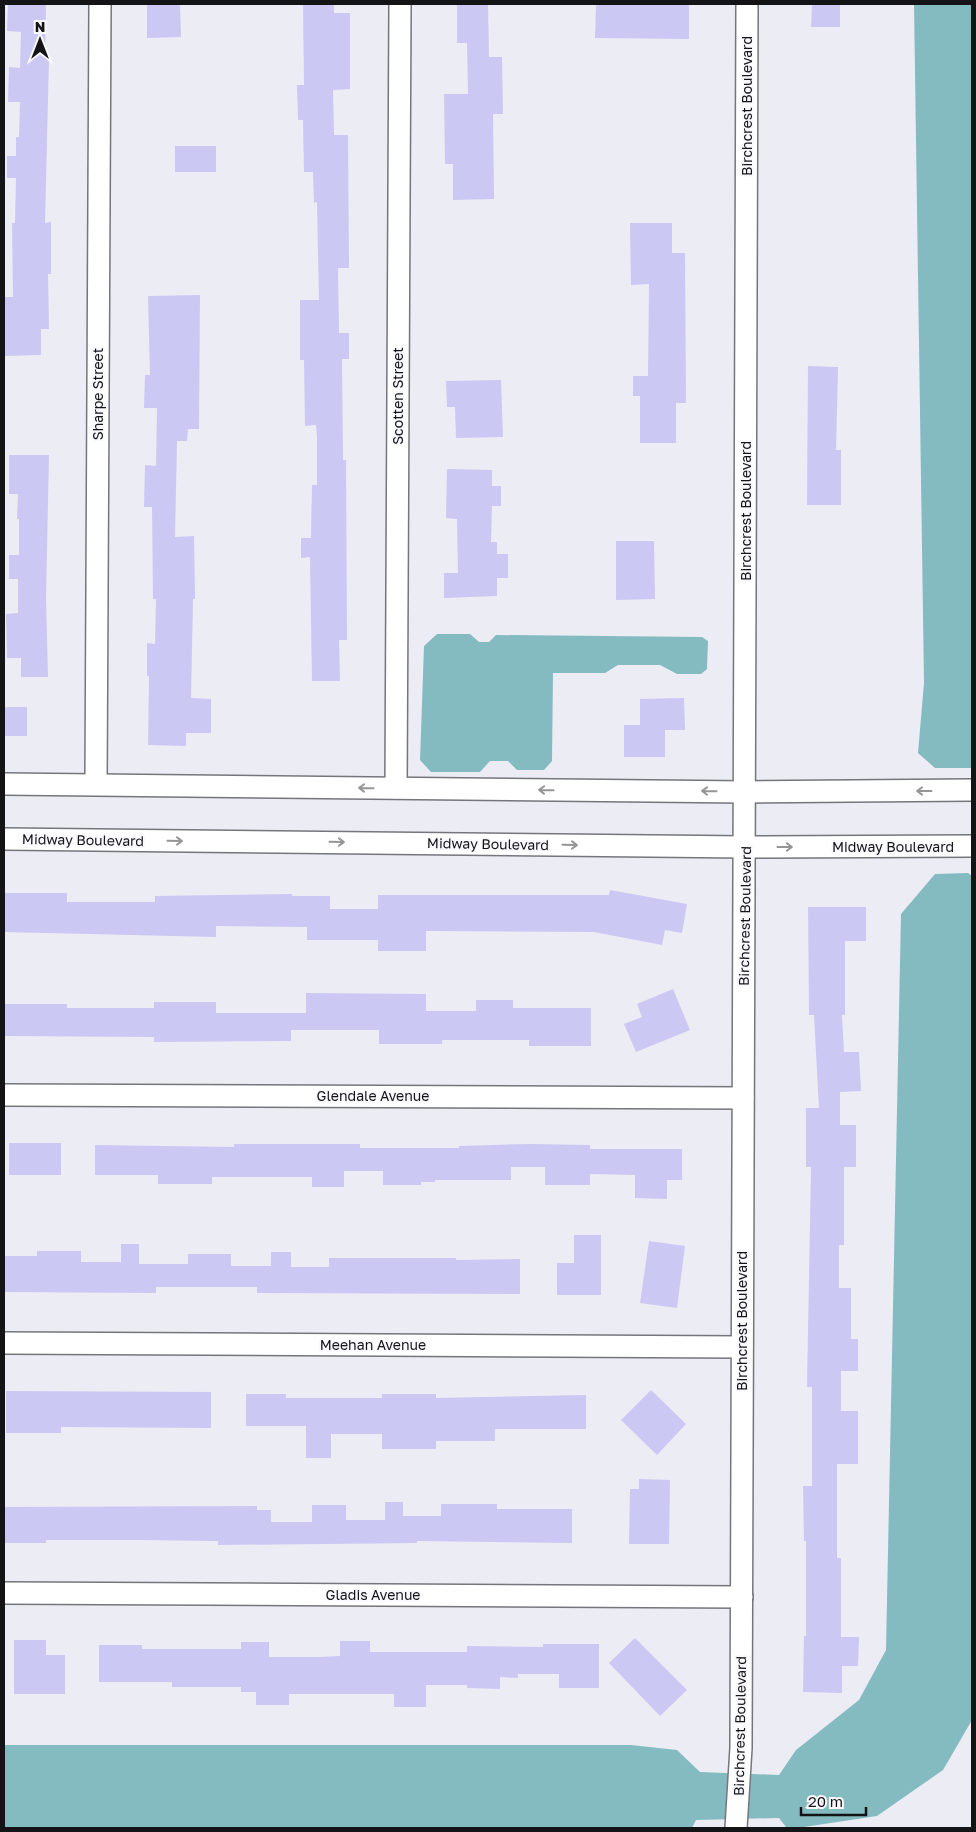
<svg xmlns="http://www.w3.org/2000/svg" width="976" height="1832" font-family="'Golos Text',sans-serif">
<style>
.water{fill:#83bbc1}
.building{fill:#cbc8f3}
.lines{fill:none;stroke-linecap:round;stroke-linejoin:round}
.minor-casing{stroke:#75757c;stroke-width:24}
.minor{stroke:#fff;stroke-width:21}
.oneway{stroke:#959597}
.labels{text-anchor:middle;stroke-width:4;stroke-linejoin:round;paint-order:stroke}
.street-label{font-size:14px;fill:#141417;stroke:#f9f9fe}
</style>
<rect width="100%" height="100%" fill="#ececf4"/>
<g class="water">
<polygon points="914,4 972,4 972,768 935,768 918,753 924,683"/>
<polygon points="437,634 470,634 479,642 489,642 496,635 702,637 708,641 707,669 701,674 677,674 660,665 618,665 605,673 553,673 552,761 544,770 517,770 508,761 490,761 480,772 431,772 420,760 424,646"/>
<polygon points="968,873 972,876 972,1720 943,1770 877,1816 804,1827 786,1827 779,1818 696,1820 692,1828 4,1828 4,1745 631,1745 677,1750 700,1772 779,1775 796,1750 859,1700 886,1650 901,914 935,874"/>
</g>
<g class="building">
<polygon points="8,4 46,4 45,57 49,57 45,223 51,222 51,274 48,274 49,329 41,329 41,355 4,356 4,297 13,297 12,223 15,223 16,178 7,178 7,156 16,156 16,137 19,137 20,102 8,102 9,67 20,68 21,32 7,31"/>
<polygon points="147,4 180,4 181,37 147,38"/>
<polygon points="303,4 334,4 334,13 350,13 350,89 333,90 334,135 348,135 349,268 338,268 339,333 349,333 349,359 342,359 343,460 346,460 347,640 339,640 340,681 312,681 310,557 301,558 301,538 311,538 312,485 317,485 317,438 316,425 305,426 304,360 300,360 300,300 319,300 317,202 314,203 313,172 304,172 303,120 298,120 297,85 304,85"/>
<polygon points="457,4 488,4 489,57 502,57 503,114 493,114 494,199 453,200 453,164 445,164 444,94 468,94 467,43 457,43"/>
<polygon points="596,4 689,5 689,39 595,38"/>
<polygon points="812,4 840,4 840,27 811,27"/>
<rect x="175" y="146" width="41" height="26"/>
<polygon points="630,223 672,223 672,253 685,253 686,403 676,403 676,443 640,443 640,396 633,396 633,376 648,376 649,284 631,285"/>
<polygon points="200,295 199,429 188,429 187,441 177,441 175,537 194,536 195,599 193,599 191,698 211,699 211,733 186,733 186,746 148,745 149,676 147,676 147,643 155,644 156,599 153,599 152,507 144,507 145,465 156,466 157,408 144,408 145,375 150,375 148,296"/>
<polygon points="808,366 838,367 836,450 841,450 841,505 807,505"/>
<polygon points="501,380 503,437 456,438 455,407 447,407 446,381"/>
<polygon points="9,455 49,455 46,598 48,677 21,677 21,658 7,658 6,614 18,613 18,579 9,579 9,555 19,555 19,519 17,519 18,494 9,494"/>
<polygon points="447,469 492,470 492,486 501,486 501,506 492,506 491,542 497,542 497,554 508,554 508,578 497,578 497,596 444,598 444,573 458,573 457,519 446,518"/>
<polygon points="616,541 654,541 655,599 616,600"/>
<polygon points="684,698 685,730 665,730 665,757 624,757 624,725 640,725 640,699"/>
<polygon points="9,707 27,707 27,736 4,736 4,708"/>
<polygon points="610,890 687,904 682,933 665,930 662,945 594,932 426,931 426,951 378,951 378,940 307,940 307,927 216,926 216,937 4,932 4,893 67,893 67,902 155,902 155,896 292,894 292,896 330,896 330,909 378,909 378,895 609,895"/>
<polygon points="808,907 866,907 866,941 845,941 845,1015 842,1015 844,1052 859,1052 861,1091 840,1092 840,1125 856,1125 856,1167 844,1167 844,1245 839,1245 839,1288 851,1288 851,1339 858,1339 858,1371 841,1371 841,1411 858,1411 858,1464 837,1464 837,1558 841,1558 841,1637 859,1637 858,1666 842,1666 842,1693 803,1692 804,1636 806,1636 806,1541 804,1541 803,1486 812,1486 812,1387 807,1387 811,1167 806,1167 806,1108 819,1108 814,1015 809,1015"/>
<polygon points="673,989 690,1030 636,1052 624,1024 642,1017 637,1004"/>
<polygon points="306,993 426,994 426,1011 476,1011 476,1000 513,1000 513,1008 591,1008 591,1046 529,1046 529,1040 442,1040 442,1044 379,1044 379,1030 291,1030 291,1041 154,1042 154,1037 5,1036 5,1004 67,1004 67,1008 154,1008 154,1002 216,1002 216,1013 306,1013"/>
<rect x="9" y="1143" width="52" height="32"/>
<polygon points="234,1144 360,1144 360,1148 459,1148 459,1146 529,1144 590,1145 590,1149 682,1149 682,1180 667,1180 667,1199 635,1198 635,1175 590,1174 590,1185 545,1185 545,1167 511,1167 511,1180 435,1180 435,1182 421,1182 421,1185 383,1185 383,1171 344,1171 344,1187 312,1187 312,1177 212,1177 212,1184 158,1184 158,1175 95,1175 95,1145 234,1147"/>
<polygon points="574,1235 601,1235 601,1295 557,1295 557,1263 574,1263"/>
<polygon points="649,1241 685,1246 677,1308 640,1303"/>
<polygon points="121,1244 139,1244 139,1264 188,1264 188,1254 231,1254 231,1266 271,1266 271,1252 291,1252 291,1267 329,1267 329,1258 456,1258 456,1260 520,1259 520,1294 257,1293 257,1287 156,1287 156,1293 4,1292 4,1256 37,1256 37,1251 81,1251 81,1262 121,1262"/>
<polygon points="651,1390 686,1424 657,1455 621,1420"/>
<polygon points="6,1391 211,1392 211,1428 61,1427 61,1433 6,1433"/>
<polygon points="246,1394 286,1394 286,1398 382,1398 382,1394 436,1394 436,1398 586,1395 586,1429 495,1429 495,1441 436,1441 436,1449 382,1449 382,1434 331,1434 331,1458 306,1458 306,1426 246,1426"/>
<polygon points="639,1479 670,1480 669,1544 629,1544 630,1489 639,1489"/>
<polygon points="385,1502 403,1502 403,1516 441,1516 441,1504 497,1504 497,1509 572,1509 572,1543 417,1541 417,1543 218,1545 218,1541 139,1540 46,1540 46,1543 4,1543 4,1507 257,1506 257,1510 271,1510 271,1522 312,1522 312,1505 346,1505 346,1520 385,1520"/>
<polygon points="635,1638 687,1690 660,1716 609,1663"/>
<polygon points="14,1640 46,1640 46,1655 65,1655 65,1694 14,1694"/>
<polygon points="340,1641 370,1641 370,1652 467,1652 467,1646 543,1647 543,1644 599,1644 599,1688 559,1688 559,1674 518,1674 518,1678 500,1677 500,1689 467,1688 467,1685 426,1685 426,1707 394,1707 394,1694 289,1694 289,1705 256,1705 256,1692 241,1692 241,1687 172,1687 172,1682 99,1682 99,1645 142,1645 142,1649 241,1649 241,1642 269,1642 269,1657 319,1657 340,1656"/>
</g>
<g class="lines">
<defs>
<g id="minor">
<polyline points="4,784 746,792 972,790"/>
<polyline points="96,784 100,4"/>
<polyline points="396,788 400,4"/>
<polyline points="4,839 746,847 972,846"/>
<polyline points="4,1095 743,1098"/>
<polyline points="4,1343 742,1347"/>
<polyline points="4,1593 742,1597"/>
<polyline points="736,1828 741,1748 747,4"/>
</g>
</defs>
<use href="#minor" class="minor-casing"/>
<use href="#minor" class="minor"/>
</g>
<defs><path id="oneway-shaft" d="M-6 0H5M1.5-3L5.5 0L1.5 3" fill="none" stroke-width="1.6" stroke-linecap="round" stroke-linejoin="round" transform="scale(1.25)"/></defs>
<g class="oneway">
<use href="#oneway-shaft" transform="translate(366 788) rotate(-179)"/>
<use href="#oneway-shaft" transform="translate(546 790) rotate(-179)"/>
<use href="#oneway-shaft" transform="translate(709 791) rotate(-179)"/>
<use href="#oneway-shaft" transform="translate(924 791) rotate(180)"/>
<use href="#oneway-shaft" transform="translate(175 841) rotate(1)"/>
<use href="#oneway-shaft" transform="translate(337 842) rotate(1)"/>
<use href="#oneway-shaft" transform="translate(570 845) rotate(1)"/>
<use href="#oneway-shaft" transform="translate(785 847)"/>
</g>
<g class="labels">
<g class="street-label">
<text transform="translate(747 106) rotate(-90)" y="5">Birchcrest Boulevard</text>
<text transform="translate(98 394) rotate(-90)" y="5">Sharpe Street</text>
<text transform="translate(398 396) rotate(-90)" y="5">Scotten Street</text>
<text transform="translate(746 511) rotate(-90)" y="5">Birchcrest Boulevard</text>
<text transform="translate(83 840) rotate(1)" y="5">Midway Boulevard</text>
<text transform="translate(488 844) rotate(1)" y="5">Midway Boulevard</text>
<text x="893" y="852">Midway Boulevard</text>
<text transform="translate(745 916) rotate(-89)" y="5">Birchcrest Boulevard</text>
<text x="373" y="1101">Glendale Avenue</text>
<text transform="translate(742 1321) rotate(-90)" y="5">Birchcrest Boulevard</text>
<text x="373" y="1350">Meehan Avenue</text>
<text x="373" y="1600">Gladis Avenue</text>
<text transform="translate(740 1726) rotate(-89)" y="5">Birchcrest Boulevard</text>
</g>
</g>
<rect width="976" height="1832" fill="none" stroke="#141417" stroke-width="10"/>
<g transform="translate(40 40)" stroke="#f9f9fe" stroke-width="4" paint-order="stroke">
<path d="M0-4L9 19L0 12L-9 19Z" fill="#141417"/>
<text y="-8" font-size="14" font-weight="bold" text-anchor="middle" fill="#141417">N</text>
</g>
<path d="M801 1807v8h65v-8" fill="none" stroke="#141417" stroke-width="2.5"/>
<text x="808" y="1807" font-size="15" fill="#141417" stroke="#f9f9fe" stroke-width="4" paint-order="stroke">20 m</text>
</svg>
